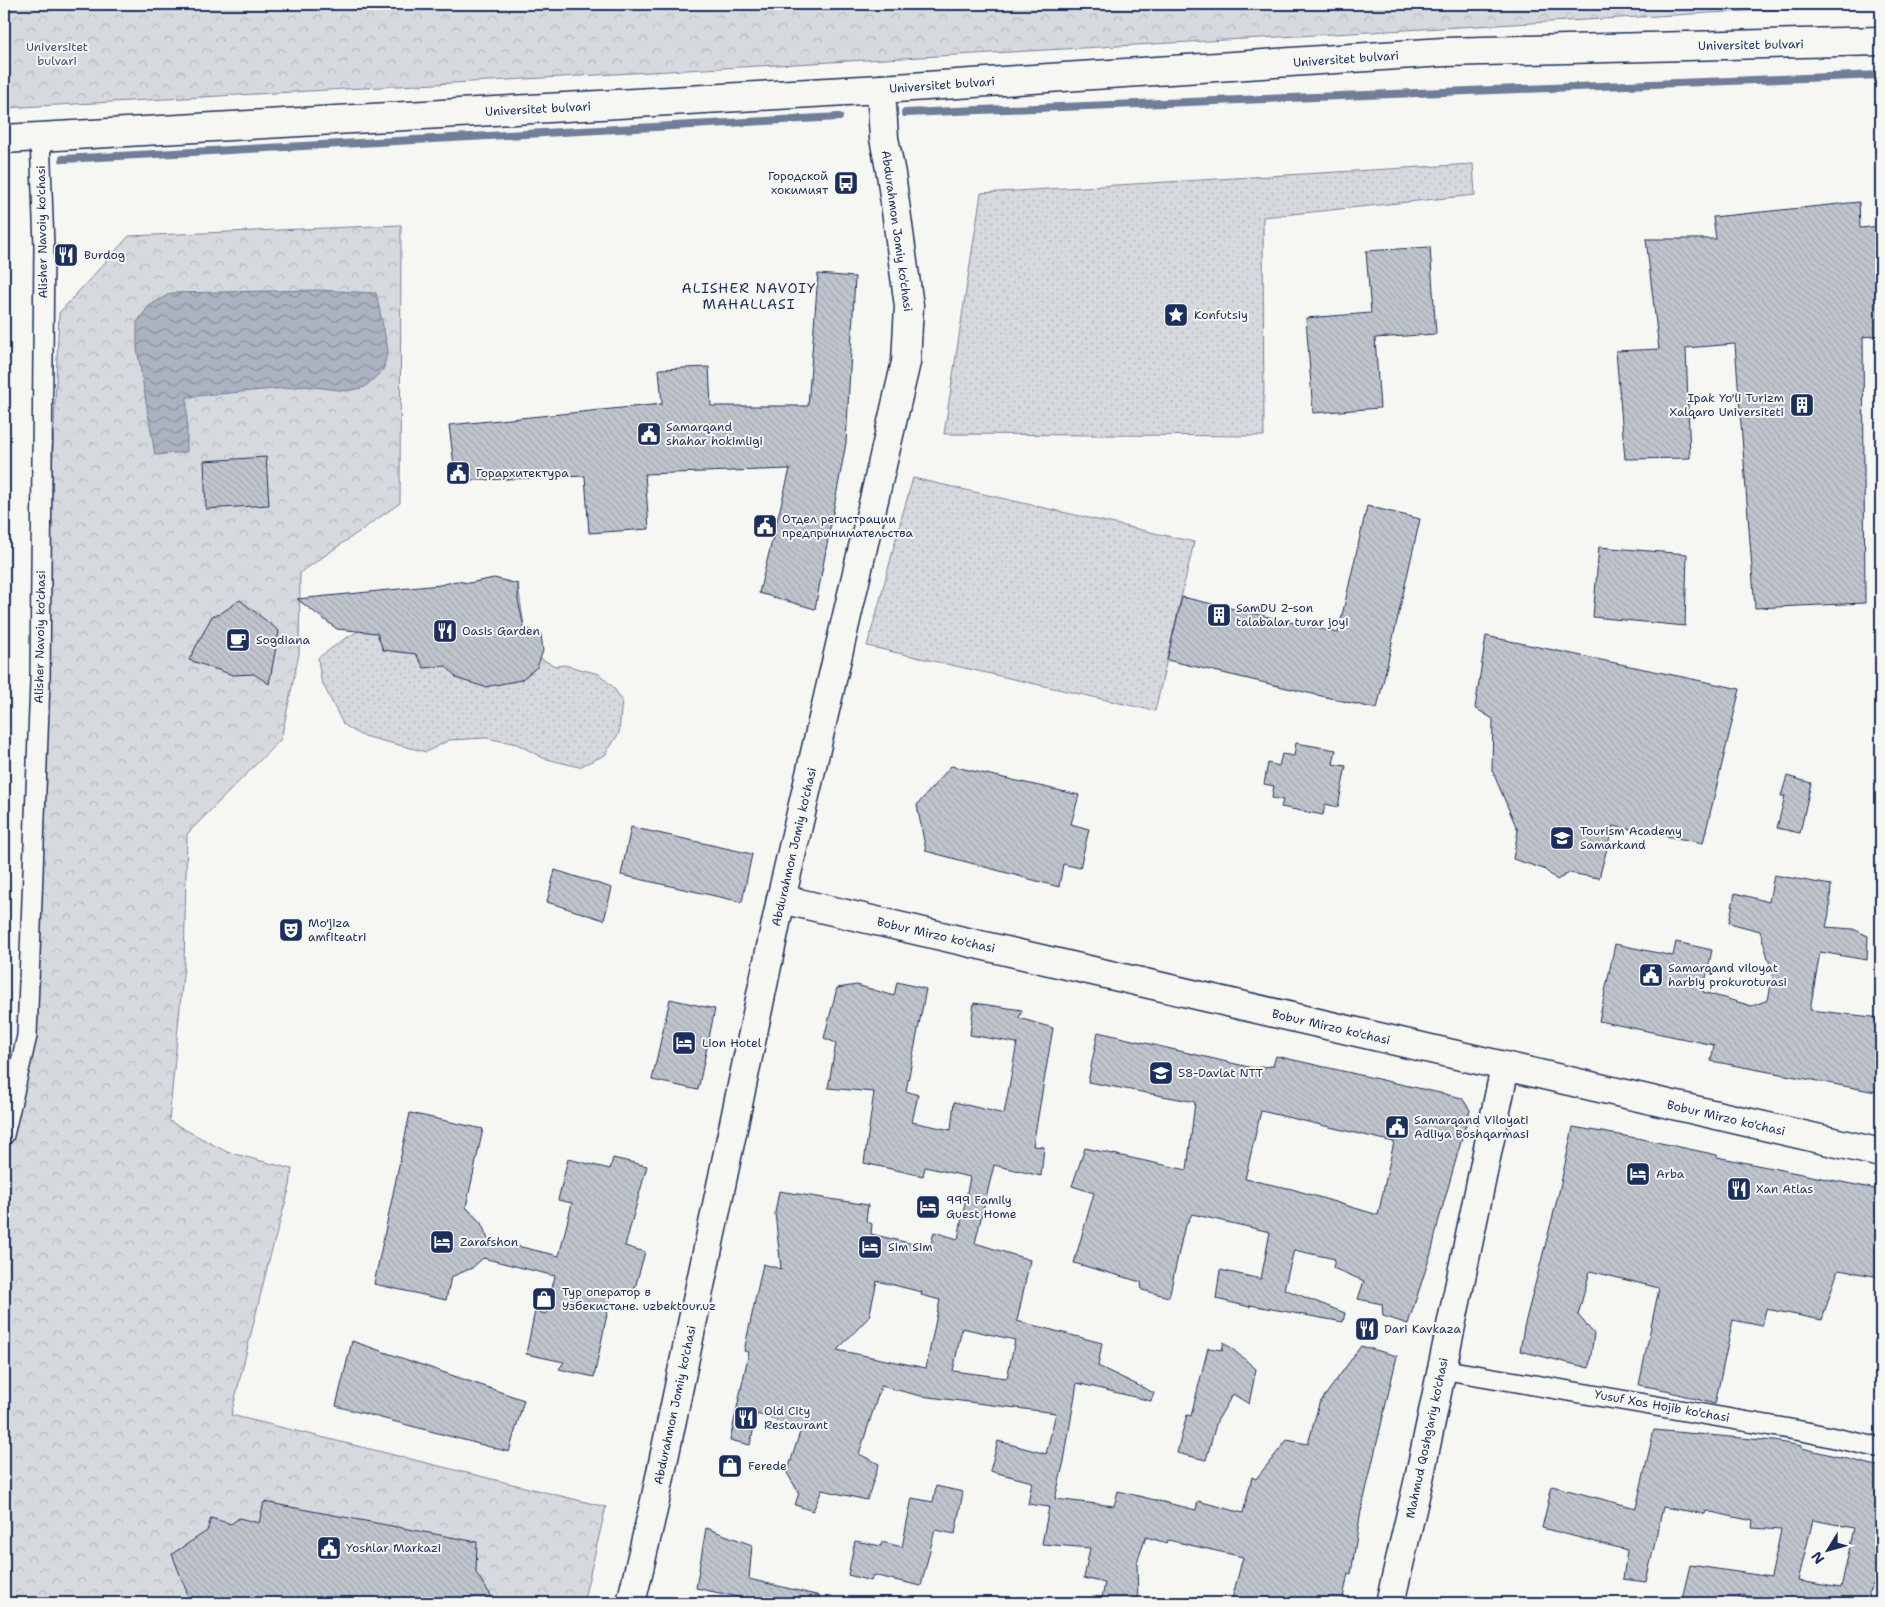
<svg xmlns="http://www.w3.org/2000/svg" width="1885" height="1607" font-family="'Shantell Sans',sans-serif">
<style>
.forest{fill:url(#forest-crowns);stroke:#78849e}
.park{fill:url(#park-dots);stroke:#78849e}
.water{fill:url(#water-waves);stroke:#717e99}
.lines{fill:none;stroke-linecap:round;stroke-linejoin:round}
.stream{stroke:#717e99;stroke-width:8}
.building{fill:url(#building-back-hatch);stroke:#1b2f5e;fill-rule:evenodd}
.street-casing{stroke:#1b2f5e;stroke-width:22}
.secondary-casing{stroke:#1b2f5e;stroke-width:31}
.primary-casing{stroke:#1b2f5e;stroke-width:31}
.street{stroke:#f6f6f2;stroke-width:19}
.secondary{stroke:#f6f6f2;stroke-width:28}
.primary{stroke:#f6f6f2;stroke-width:28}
.labels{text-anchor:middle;stroke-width:4;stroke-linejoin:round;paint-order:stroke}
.street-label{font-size:12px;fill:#1b2f5e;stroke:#f6f6f2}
.park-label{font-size:12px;fill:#405177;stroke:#f6f6f2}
.poi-label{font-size:12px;fill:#1b2f5e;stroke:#f6f6f2;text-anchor:start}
.neighbourhood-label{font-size:14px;letter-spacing:1px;fill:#1b2f5e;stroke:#f6f6f2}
</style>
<defs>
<pattern id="forest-crowns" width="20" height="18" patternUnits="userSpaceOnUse" patternTransform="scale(1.25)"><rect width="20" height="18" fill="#d6d9dd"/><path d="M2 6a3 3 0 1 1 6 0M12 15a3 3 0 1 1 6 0" fill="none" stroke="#b7bbc0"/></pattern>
<pattern id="park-dots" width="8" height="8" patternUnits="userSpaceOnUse" patternTransform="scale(1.25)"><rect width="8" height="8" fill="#d6d9dd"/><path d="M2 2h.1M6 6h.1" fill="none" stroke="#b7bbc0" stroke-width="1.8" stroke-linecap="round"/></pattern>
<pattern id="water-waves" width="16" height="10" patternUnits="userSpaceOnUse" patternTransform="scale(1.25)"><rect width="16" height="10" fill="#abb2c0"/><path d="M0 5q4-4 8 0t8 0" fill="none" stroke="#8a919f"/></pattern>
<pattern id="building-back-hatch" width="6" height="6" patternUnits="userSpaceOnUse" patternTransform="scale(1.25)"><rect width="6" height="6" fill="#c0c4cd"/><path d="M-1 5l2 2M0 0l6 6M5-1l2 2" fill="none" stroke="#a4a9b2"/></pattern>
</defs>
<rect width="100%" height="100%" fill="#f6f6f2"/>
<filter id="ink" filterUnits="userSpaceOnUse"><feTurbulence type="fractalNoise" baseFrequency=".02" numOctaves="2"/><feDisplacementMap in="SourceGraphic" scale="10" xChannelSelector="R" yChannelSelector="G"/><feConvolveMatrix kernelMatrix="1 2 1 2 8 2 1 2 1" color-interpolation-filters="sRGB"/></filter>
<g filter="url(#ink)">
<g class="forest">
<polygon points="4,4 1872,4 4,108"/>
<polygon points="401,225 400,503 300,573 299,654 281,739 187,834 184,965 169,1121 227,1152 292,1169 290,1186 269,1260 231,1415 606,1507 583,1603 4,1603 4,1146 27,1037 59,313 129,236"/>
</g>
<g class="park">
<polygon points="1473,164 1475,195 1263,217 1264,436 944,434 981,193"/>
<path d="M 913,478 L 1194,542 L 1155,711 L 867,646 C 884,590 896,533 913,478 Z"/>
<polygon points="480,581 518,584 524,627 538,657 555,666 565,665 599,674 613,687 622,700 619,733 605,755 579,767 543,758 517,744 486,738 449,740 426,752 360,735 343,724 321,680 318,658 343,640 380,619"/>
</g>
<polygon class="water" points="320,290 376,293 388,350 383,370 365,387 347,391 306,386 187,397 187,452 155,455 137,348 137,322 149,306 171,293"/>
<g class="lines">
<g class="stream">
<polyline points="905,113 1881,75"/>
<polyline points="63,159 839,117"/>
</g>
</g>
<g class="building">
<polygon points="1859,202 1860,228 1881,226 1881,335 1863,337 1865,603 1755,608 1735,344 1686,348 1690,458 1625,459 1616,351 1659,349 1646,239 1716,239 1713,217"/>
<polygon points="1430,247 1436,334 1375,338 1380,408 1313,413 1306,318 1371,313 1366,251"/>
<polygon points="818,274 855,277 846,443 815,609 759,593 790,469 645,474 649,529 589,533 585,476 456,481 449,425 662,404 659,369 709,367 711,406 808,406"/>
<polygon points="266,457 269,505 206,509 204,461"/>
<polygon points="1367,506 1420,519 1377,709 1167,660 1182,597 1338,633"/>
<polygon points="1599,547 1687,554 1685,626 1593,617"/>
<polygon points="494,578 518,584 518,600 524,627 541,634 543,651 537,667 521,680 485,687 458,679 446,666 424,668 416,654 383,650 377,633 337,629 297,599 440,585 456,581 469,583"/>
<polygon points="240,600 279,631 269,684 254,674 233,675 189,660 212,616 220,614"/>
<polygon points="1486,636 1740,689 1703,843 1613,826 1599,878 1569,873 1557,880 1544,869 1513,859 1518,831 1492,770 1493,719 1475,708"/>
<polygon points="1296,743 1336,750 1333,764 1346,766 1338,807 1325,804 1323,815 1281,807 1283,800 1272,798 1274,786 1264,784 1268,763 1279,766 1282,754 1294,756"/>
<polygon points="951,766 1079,795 1071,824 1089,829 1080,868 1063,864 1059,887 926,851 917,805"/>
<polygon points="1787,776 1811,783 1800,833 1777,828 1785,796 1781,796"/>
<polygon points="631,827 752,854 742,902 621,875"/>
<polygon points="555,870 612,888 604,920 547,902"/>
<polygon points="1774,875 1831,885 1829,914 1826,927 1853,929 1868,936 1867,960 1820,952 1810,1010 1881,1018 1881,1093 1711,1061 1714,1045 1599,1021 1615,944 1673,956 1676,942 1712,950 1703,992 1752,1006 1768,1000 1773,975 1760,931 1729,923 1735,893 1769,902"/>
<path d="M 897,982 L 926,989 L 906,1091 L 918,1095 L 912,1122 L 951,1130 L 954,1102 L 1004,1114 L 1017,1043 L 970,1035 L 974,1003 L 1022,1010 L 1019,1018 L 1053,1028 L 1033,1146 L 1044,1147 L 1041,1176 L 994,1165 L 975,1243 L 1030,1260 L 1017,1321 L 1102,1343 L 1098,1366 L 1154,1393 L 1151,1401 L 1077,1383 L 1064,1461 L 1055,1499 L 1114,1506 L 1118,1491 L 1196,1510 L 1198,1501 L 1243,1513 L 1252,1477 L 1256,1479 L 1287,1440 L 1308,1444 L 1319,1404 L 1361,1346 L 1397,1356 L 1360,1516 L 1351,1574 L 1348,1573 L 1342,1603 L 1231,1603 L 1243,1557 L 1168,1540 L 1167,1543 L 1146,1537 L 1137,1562 L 1138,1603 L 1101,1603 L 1105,1583 L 1084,1578 L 1090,1548 L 1042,1544 L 1049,1507 L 1028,1504 L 1032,1482 L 990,1471 L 998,1441 L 1046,1454 L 1056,1413 L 921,1396 L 881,1386 L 859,1454 L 879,1464 L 867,1500 L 822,1490 L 813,1511 L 795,1505 L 799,1493 L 787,1473 L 801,1429 L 757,1414 L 750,1445 L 730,1440 L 749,1352 L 744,1351 L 763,1264 L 781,1269 L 775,1213 L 779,1191 L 868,1205 L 866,1221 L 872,1224 L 871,1234 L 930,1248 L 934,1232 L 958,1239 L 970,1177 L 925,1167 L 923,1176 L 864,1163 L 874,1092 L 828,1088 L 836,1043 L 824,1038 L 837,988 L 857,985 L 894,996 ZM 877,1281 L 922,1292 L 921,1295 L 940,1300 L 926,1368 L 837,1350 L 869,1317 ZM 962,1328 L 1015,1340 L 1007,1378 L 953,1371 Z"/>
<polygon points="670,999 715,1009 698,1090 652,1080"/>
<path d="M 1098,1032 L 1253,1068 L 1273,1066 L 1276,1056 L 1462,1098 L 1470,1110 L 1438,1223 L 1432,1250 L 1408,1324 L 1383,1316 L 1382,1304 L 1358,1299 L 1364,1281 L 1333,1268 L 1335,1259 L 1294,1250 L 1284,1289 L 1345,1313 L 1343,1322 L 1250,1305 L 1250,1307 L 1216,1299 L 1220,1270 L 1261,1279 L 1270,1232 L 1192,1214 L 1184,1229 L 1169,1297 L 1142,1290 L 1141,1282 L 1074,1263 L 1094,1193 L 1072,1186 L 1085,1148 L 1187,1170 L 1195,1102 L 1088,1082 ZM 1261,1111 L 1394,1142 L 1378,1215 L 1292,1189 L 1245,1179 Z"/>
<polygon points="410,1113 483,1129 466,1207 481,1223 488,1239 559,1256 572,1203 558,1200 568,1159 610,1169 613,1158 647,1166 625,1246 645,1252 633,1295 611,1295 594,1377 559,1369 564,1362 526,1354 535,1311 546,1314 555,1276 483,1258 472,1268 451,1277 446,1300 374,1284"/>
<polygon points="1573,1127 1642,1139 1717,1155 1717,1157 1881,1190 1881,1277 1838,1270 1822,1320 1766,1309 1762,1326 1733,1320 1715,1404 1670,1392 1671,1391 1639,1385 1659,1288 1590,1271 1578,1315 1594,1334 1589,1368 1520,1351 1524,1327 1559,1192"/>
<polygon points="352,1341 524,1400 509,1452 336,1406"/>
<polygon points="1224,1342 1256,1369 1249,1404 1233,1394 1217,1421 1206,1460 1177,1453 1187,1415 1191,1416 1208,1348 1222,1350"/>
<path d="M 1654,1430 L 1774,1441 L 1802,1446 L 1802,1448 L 1881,1467 L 1881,1585 L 1873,1584 L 1869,1592 L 1870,1603 L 1808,1603 L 1740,1595 L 1739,1603 L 1681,1603 L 1690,1565 L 1771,1577 L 1781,1530 L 1752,1528 L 1753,1521 L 1706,1511 L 1705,1514 L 1663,1507 L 1646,1582 L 1623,1579 L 1627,1550 L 1542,1528 L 1552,1486 L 1636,1508 ZM 1813,1520 L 1854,1528 L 1841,1588 L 1798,1581 Z"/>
<polygon points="936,1486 963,1492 955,1534 935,1530 921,1586 873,1575 871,1581 848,1575 855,1541 881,1546 882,1542 902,1547 912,1498 933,1502"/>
<polygon points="264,1502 477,1542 476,1573 496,1603 191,1603 172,1554 207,1531 211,1518 231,1524 239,1518 259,1523"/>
<polygon points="706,1528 752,1545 749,1579 820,1596 819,1603 766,1603 696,1588"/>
</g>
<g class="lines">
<defs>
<g id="street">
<polyline points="4,1135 27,1036 40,681 44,246 40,137"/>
<polyline points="1441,1369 1807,1432 1881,1448"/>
</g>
<g id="secondary">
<polyline points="781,899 1881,1153"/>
<polyline points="631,1603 655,1501 781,899 906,362 909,306 891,174 884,138 881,89"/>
<polyline points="1390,1603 1419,1479 1505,1067"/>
</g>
<polyline id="primary" points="4,139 881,89 1444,52 1881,41"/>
</defs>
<use href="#street" class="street-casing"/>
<use href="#secondary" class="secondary-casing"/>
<use href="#primary" class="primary-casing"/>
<use href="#street" class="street"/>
<use href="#secondary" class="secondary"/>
<use href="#primary" class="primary"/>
</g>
</g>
<defs>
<symbol id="bus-square" viewBox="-11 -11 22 22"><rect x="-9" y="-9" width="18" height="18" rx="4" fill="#1b2f5e" stroke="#f6f6f2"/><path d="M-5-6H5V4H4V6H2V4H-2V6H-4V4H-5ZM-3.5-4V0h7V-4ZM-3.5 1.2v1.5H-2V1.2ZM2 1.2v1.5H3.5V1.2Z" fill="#fff"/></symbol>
<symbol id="restaurant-square" viewBox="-11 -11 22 22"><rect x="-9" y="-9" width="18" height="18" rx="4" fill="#1b2f5e" stroke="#f6f6f2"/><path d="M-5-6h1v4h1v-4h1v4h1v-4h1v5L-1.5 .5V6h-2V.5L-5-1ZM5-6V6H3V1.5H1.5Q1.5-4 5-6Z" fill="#fff"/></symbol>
<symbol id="sight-square" viewBox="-11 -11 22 22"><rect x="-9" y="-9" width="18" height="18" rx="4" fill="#1b2f5e" stroke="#f6f6f2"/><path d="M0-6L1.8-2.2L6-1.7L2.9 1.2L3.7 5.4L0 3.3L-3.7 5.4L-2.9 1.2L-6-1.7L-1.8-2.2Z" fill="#fff"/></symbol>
<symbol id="building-square" viewBox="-11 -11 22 22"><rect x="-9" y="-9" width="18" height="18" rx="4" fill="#1b2f5e" stroke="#f6f6f2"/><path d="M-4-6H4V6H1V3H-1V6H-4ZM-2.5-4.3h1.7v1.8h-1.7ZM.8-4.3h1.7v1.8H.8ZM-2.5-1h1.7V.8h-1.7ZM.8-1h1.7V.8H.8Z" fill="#fff"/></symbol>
<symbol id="civic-square" viewBox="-11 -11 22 22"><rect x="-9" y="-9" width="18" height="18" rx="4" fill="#1b2f5e" stroke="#f6f6f2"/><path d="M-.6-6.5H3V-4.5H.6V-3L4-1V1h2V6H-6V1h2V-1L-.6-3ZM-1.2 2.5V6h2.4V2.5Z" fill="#fff"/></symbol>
<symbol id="cafe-square" viewBox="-11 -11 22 22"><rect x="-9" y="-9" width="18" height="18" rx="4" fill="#1b2f5e" stroke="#f6f6f2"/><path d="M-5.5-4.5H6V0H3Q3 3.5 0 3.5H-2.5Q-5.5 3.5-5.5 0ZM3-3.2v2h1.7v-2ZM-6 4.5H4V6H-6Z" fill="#fff"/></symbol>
<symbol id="university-square" viewBox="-11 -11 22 22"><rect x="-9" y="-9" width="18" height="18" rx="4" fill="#1b2f5e" stroke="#f6f6f2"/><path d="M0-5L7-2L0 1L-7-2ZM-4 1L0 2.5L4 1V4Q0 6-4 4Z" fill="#fff"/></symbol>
<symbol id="theatre-square" viewBox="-11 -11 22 22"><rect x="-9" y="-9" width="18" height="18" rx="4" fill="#1b2f5e" stroke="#f6f6f2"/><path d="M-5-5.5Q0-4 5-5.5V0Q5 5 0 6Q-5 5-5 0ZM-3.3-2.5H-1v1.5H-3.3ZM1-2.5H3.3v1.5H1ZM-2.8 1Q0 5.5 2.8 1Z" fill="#fff"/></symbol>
<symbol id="hotel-square" viewBox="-11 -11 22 22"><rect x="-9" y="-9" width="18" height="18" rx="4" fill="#1b2f5e" stroke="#f6f6f2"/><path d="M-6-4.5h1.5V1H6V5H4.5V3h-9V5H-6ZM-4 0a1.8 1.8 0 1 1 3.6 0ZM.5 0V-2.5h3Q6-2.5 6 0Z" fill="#fff"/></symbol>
<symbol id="school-square" viewBox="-11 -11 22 22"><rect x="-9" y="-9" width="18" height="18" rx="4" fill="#1b2f5e" stroke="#f6f6f2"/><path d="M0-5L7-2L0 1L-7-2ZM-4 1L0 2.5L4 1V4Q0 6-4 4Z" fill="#fff"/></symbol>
<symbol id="shop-square" viewBox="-11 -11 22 22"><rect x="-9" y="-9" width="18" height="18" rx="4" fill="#1b2f5e" stroke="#f6f6f2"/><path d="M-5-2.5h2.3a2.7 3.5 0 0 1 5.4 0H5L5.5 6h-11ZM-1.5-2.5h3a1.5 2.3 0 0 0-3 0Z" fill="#fff"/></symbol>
</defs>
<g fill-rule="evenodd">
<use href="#bus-square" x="832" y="169" width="28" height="28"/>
<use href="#restaurant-square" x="52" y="241" width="28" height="28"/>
<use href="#sight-square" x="1162" y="301" width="28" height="28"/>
<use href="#building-square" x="1788" y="391" width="28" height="28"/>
<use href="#civic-square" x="635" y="420" width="28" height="28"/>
<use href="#civic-square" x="444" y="459" width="28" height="28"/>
<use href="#civic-square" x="751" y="512" width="28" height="28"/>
<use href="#building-square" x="1205" y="601" width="28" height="28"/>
<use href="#restaurant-square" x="431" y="617" width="28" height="28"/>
<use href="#cafe-square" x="224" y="626" width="28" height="28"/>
<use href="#university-square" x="1548" y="824" width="28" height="28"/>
<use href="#theatre-square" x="277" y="916" width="28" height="28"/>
<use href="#civic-square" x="1637" y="961" width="28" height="28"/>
<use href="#hotel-square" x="670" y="1029" width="28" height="28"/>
<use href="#school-square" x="1147" y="1059" width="28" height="28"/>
<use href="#civic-square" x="1383" y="1113" width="28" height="28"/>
<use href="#hotel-square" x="1624" y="1160" width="28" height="28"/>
<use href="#restaurant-square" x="1725" y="1175" width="28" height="28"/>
<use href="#hotel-square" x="914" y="1193" width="28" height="28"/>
<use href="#hotel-square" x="428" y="1228" width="28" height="28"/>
<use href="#hotel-square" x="856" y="1233" width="28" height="28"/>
<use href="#shop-square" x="530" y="1285" width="28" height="28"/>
<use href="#restaurant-square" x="1353" y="1315" width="28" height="28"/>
<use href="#restaurant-square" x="732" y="1404" width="28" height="28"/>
<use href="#shop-square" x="716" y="1452" width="28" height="28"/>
<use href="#civic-square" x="315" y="1534" width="28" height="28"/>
</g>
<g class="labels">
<g class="street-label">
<text transform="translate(1751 45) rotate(-1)" y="4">Universitet bulvari</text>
<text transform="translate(1346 59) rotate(-4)" y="4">Universitet bulvari</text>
<text transform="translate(942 85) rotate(-4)" y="4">Universitet bulvari</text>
<text transform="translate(538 109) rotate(-3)" y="4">Universitet bulvari</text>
<text transform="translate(897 231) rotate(82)" y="4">Abdurahmon Jomiy ko'chasi</text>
<text transform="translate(42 232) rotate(-91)" y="4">Alisher Navoiy ko'chasi</text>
<text transform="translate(40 637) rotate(-89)" y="4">Alisher Navoiy ko'chasi</text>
<text transform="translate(794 847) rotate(-77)" y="4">Abdurahmon Jomiy ko'chasi</text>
<text transform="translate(936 935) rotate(13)" y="4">Bobur Mirzo ko'chasi</text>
<text transform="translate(1331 1027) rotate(13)" y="4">Bobur Mirzo ko'chasi</text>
<text transform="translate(1726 1118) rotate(13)" y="4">Bobur Mirzo ko'chasi</text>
<text transform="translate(675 1405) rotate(-78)" y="4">Abdurahmon Jomiy ko'chasi</text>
<text transform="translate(1662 1406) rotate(10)" y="4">Yusuf Xos Hojib ko'chasi</text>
<text transform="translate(1427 1438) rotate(-78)" y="4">Mahmud Qoshg'ariy ko'chasi</text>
</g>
<g class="park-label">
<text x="57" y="51">Universitet<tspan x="57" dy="14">bulvari</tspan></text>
</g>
<g class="poi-label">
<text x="828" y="180" text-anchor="end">Городской<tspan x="828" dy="14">хокимият</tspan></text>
<text x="84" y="259">Burdog</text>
<text x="1194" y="319">Konfutsiy</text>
<text x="1784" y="402" text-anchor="end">Ipak Yo'li Turizm<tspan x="1784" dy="14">Xalqaro Universiteti</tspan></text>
<text x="666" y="431">Samarqand<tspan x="666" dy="14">shahar hokimligi</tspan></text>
<text x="476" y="477">Горархитектура</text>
<text x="782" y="523">Отдел регистрации<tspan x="782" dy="14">предпринимательства</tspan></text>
<text x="1236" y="612">SamDU 2-son<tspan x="1236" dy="14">talabalar turar joyi</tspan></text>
<text x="462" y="635">Oasis Garden</text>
<text x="256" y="644">Sogdiana</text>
<text x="1580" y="835">Tourism Academy<tspan x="1580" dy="14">Samarkand</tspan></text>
<text x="308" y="927">Mo'jiza<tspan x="308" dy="14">amfiteatri</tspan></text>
<text x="1668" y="972">Samarqand viloyat<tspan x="1668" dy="14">harbiy prokuroturasi</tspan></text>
<text x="702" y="1047">Lion Hotel</text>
<text x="1178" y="1077">58-Davlat NTT</text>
<text x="1414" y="1124">Samarqand Viloyati<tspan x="1414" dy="14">Adliya Boshqarmasi</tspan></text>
<text x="1656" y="1178">Arba</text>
<text x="1756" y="1193">Xan Atlas</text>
<text x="946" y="1204">999 Family<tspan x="946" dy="14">Guest Home</tspan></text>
<text x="460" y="1246">Zarafshon</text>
<text x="888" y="1251">Sim Sim</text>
<text x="562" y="1296">Тур оператор в<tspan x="562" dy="14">Узбекистане. uzbektour.uz</tspan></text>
<text x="1384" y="1333">Dari Kavkaza</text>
<text x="764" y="1415">Old City<tspan x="764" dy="14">Restaurant</tspan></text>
<text x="748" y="1470">Ferede</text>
<text x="346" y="1552">Yoshlar Markazi</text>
</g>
<g class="neighbourhood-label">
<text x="749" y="293">ALISHER NAVOIY<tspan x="749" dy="16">MAHALLASI</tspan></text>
</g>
</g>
<rect width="1885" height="1607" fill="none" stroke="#f6f6f2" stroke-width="20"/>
<rect x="10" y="10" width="1865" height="1587" fill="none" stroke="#1b2f5e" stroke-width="2" filter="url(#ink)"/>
<g transform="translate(1828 1550) rotate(233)" stroke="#f6f6f2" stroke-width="4" paint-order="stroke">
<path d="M0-4L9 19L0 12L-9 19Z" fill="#1b2f5e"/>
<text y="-8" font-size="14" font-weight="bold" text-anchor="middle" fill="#1b2f5e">N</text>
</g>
</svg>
